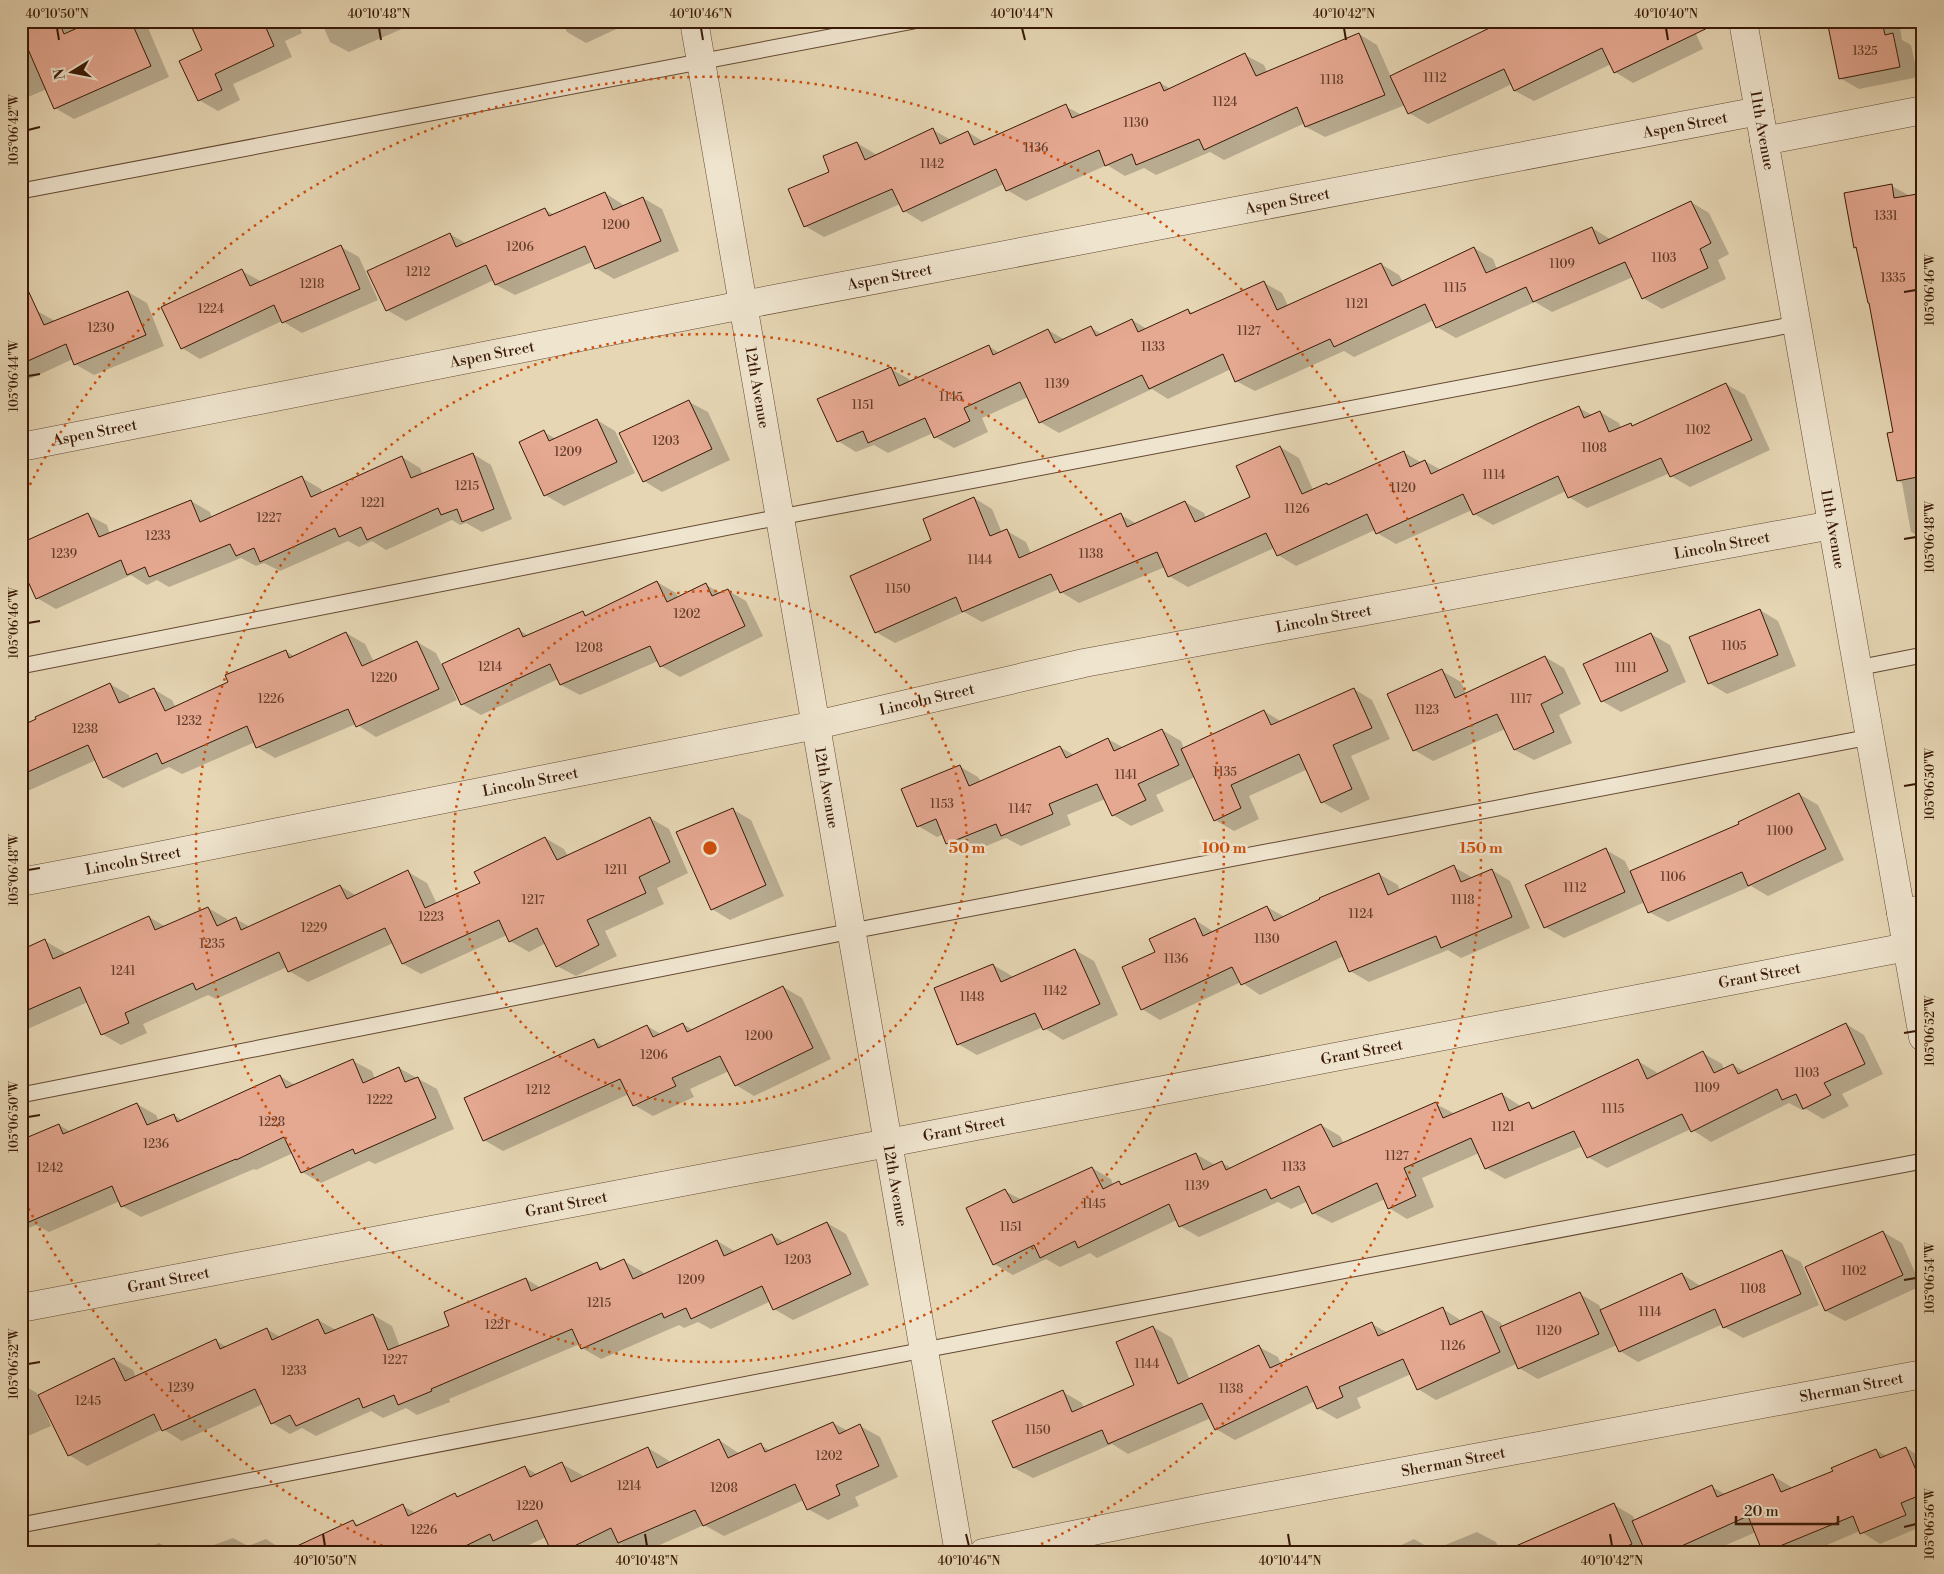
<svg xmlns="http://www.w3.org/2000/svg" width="1944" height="1574" font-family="'Libre Bodoni',serif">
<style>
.shadow{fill:#0003}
.building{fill:#e5a891;stroke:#391906}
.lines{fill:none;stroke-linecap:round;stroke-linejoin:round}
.service-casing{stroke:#644832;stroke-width:17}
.minor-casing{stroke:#644832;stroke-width:29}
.tertiary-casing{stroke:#644832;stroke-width:29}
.service{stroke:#efe4ce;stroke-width:15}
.minor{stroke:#efe4ce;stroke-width:28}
.tertiary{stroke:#efe4ce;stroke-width:28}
.ticks{fill:none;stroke:#391906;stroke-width:2}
.ring{fill:none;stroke:#ce4f0b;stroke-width:2.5;stroke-dasharray:2.5 5}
.labels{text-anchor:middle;stroke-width:5;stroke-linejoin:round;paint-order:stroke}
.number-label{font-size:12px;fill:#643d29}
.street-label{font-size:15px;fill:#391906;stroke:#efe4ce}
.centre{fill:#ce4f0b;stroke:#efe4ce;stroke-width:2.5}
.ring-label{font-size:15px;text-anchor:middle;font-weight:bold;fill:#ce4f0b;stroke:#efe4ce;stroke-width:5;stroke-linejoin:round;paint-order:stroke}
.neatline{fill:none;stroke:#391906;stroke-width:2}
.ticks-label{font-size:12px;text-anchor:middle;fill:#391906}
</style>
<rect width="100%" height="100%" fill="#e6d6b4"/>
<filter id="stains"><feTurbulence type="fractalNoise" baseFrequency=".004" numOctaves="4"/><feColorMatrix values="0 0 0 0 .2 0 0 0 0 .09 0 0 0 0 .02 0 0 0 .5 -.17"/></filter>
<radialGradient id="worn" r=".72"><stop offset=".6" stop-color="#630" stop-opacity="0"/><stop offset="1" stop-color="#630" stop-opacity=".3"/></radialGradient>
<g class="shadow">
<polygon points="41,21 66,21 74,26 76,30 96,21 145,21 169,77 74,119 55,108 47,89 21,100 21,30"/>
<polygon points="190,21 297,21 302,33 285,41 292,57 233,84 240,100 218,111 199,100 204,51"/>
<polygon points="321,21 420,21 349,52 330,42"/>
<polygon points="472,21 487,21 479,25"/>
<polygon points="562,21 634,21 586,43 567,32"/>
<polygon points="1506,21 1591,21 1593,26 1603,21 1690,21 1703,49 1633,83 1615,72 1611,64 1534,101 1515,91 1512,84 1428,124 1409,113 1405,105 1325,137 1306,127 1305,123 1224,160 1210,152 1156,175 1144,168 1125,176 1107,165 1026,201 1007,190 1004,184 922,222 904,211 900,204 824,237 805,226 830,172 857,143 877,155 933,130 951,140 968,132 984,142 1065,106 1082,115 1160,83 1171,89 1245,55 1264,65 1267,72 1359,34 1377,45 1391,77"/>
<polygon points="1828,21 1899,22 1902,40 1911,45 1918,77 1859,89 1840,78"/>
<polygon points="1892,186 1910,196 1923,194 1923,539 1911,532 1902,483 1898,480 1894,433 1870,303 1858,248 1855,247"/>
<polygon points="605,193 625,206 643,198 662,209 679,251 614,279 596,268 592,262 515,295 496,285 494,280 406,321 387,310 450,234 467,244 545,210 555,215"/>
<polygon points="1691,202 1709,213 1729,254 1718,260 1726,279 1662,309 1643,298 1633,277 1552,312 1535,302 1456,338 1437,327 1434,320 1354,357 1344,351 1255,391 1236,381 1231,369 1168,399 1152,389 1059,433 1040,422 1028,397 982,418 988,432 954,448 935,437 933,433 888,453 874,445 856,452 838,441 891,369 909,379 910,382 988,346 1000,353 1048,330 1065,340 1091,328 1102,334 1132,320 1147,329 1188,310 1194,314 1263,282 1282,293 1288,306 1381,264 1399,275 1403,282 1474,248 1493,259 1497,269 1592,228 1610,239"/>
<polygon points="341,247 359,257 378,300 302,333 282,321 200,359 182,348 242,271 262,282"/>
<polygon points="128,292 147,303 164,346 94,375 75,364 73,359 21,383 21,318 37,311 55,321"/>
<polygon points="1726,384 1745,395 1770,450 1690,487 1671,476 1670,473 1587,508 1569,497 1566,491 1493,525 1474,514 1472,510 1396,544 1377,533 1375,530 1296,566 1278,555 1274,548 1188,587 1169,576 1165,567 1079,603 1061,592 1059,589 982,622 964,612 895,643 876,632 933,540 974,498 992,509 1002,533 1007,531 1026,542 1031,554 1121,515 1137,524 1185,502 1204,513 1206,518 1252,498 1280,447 1299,458 1313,490 1327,484 1329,485 1403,452 1422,463 1425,461 1441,470 1579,408 1592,415 1600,412 1619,423 1621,428 1631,424 1634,426"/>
<polygon points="689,402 708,412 730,460 662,492 644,481"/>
<polygon points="597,420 615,431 635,473 564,506 545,495 544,432 556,439"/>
<polygon points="473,454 491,465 512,519 482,532 466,523 460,525 452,520 386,550 372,541 359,547 348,541 280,571 264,563 256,566 241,558 169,587 157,580 147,585 131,575 56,609 37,598 88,515 107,525 110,534 191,501 210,512 212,518 302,478 321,489 323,494 402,457 420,468 423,474"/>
<polygon points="21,580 25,588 21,590"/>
<polygon points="657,582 676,593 678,598 706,585 721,593 727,590 746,601 763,636 680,677 661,666 658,661 580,695 561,685 558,679 481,715 462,704 455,688 452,689 457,700 376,737 356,724 275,758 257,747 255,742 182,774 169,767 123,788 104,777 96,760 21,794 21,727 110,684 129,695 130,700 153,689 172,700 176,708 230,683 286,651 295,657 346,633 365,644 374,662 417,642 436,653 442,665 519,630 529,636 583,613 588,616"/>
<polygon points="1923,586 1923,617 1917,587"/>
<polygon points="1760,610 1778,621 1796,666 1727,694 1709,683"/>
<polygon points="1651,634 1670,645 1686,682 1621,712 1602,701"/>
<polygon points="1545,657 1564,668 1581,704 1559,715 1572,743 1534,760 1515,750 1505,729 1433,761 1414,750 1442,671 1461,682 1466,694"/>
<polygon points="1354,689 1372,700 1390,739 1351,756 1370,799 1341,813 1322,802 1308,769 1249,796 1259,819 1234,831 1215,820 1195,777 1156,795 1164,811 1131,826 1113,815 1105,799 1067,815 1071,825 1021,846 1006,838 966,854 947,844 944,834 937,837 918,826 959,766 978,777 981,782 1060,747 1074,755 1108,739 1124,748 1162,730 1181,741 1184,749 1264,711 1282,722"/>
<polygon points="1799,794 1818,805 1844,860 1768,896 1751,886 1668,922 1649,912 1645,902 1564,938 1545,927 1606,850 1625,861 1630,872 1740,824"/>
<polygon points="732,809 751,820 784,896 730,920 712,909"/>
<polygon points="650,818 669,829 688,873 657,888 664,904 605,931 617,956 576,976 557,966 546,943 529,952 510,941 507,935 421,974 403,964 393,943 308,982 289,971 287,967 216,999 208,995 143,1024 147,1033 121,1045 102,1034 88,1002 21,1032 21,951 45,941 64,952 65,955 149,917 166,927 208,908 227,919 228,922 236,919 250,927 340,886 357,896 408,872 427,883 437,904 482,884 545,838 564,849 568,856"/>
<polygon points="1454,867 1473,878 1492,870 1510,881 1530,928 1461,958 1448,950 1369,982 1350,971 1344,956 1260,995 1241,982 1160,1020 1142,1009 1156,952 1195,920 1214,932 1267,907 1285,917 1379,874 1398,885 1400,891"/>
<polygon points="1075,950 1094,961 1118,1015 1063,1040 1043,1027 977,1055 958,1044 993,965 1012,976 1013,978"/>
<polygon points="783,987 802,998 831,1059 754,1096 736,1085 729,1071 690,1089 694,1097 653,1116 634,1105 629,1094 503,1151 484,1140 594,1040 604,1047 647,1026 661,1034 683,1024 693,1030"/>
<polygon points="1846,1024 1864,1035 1883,1074 1842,1094 1849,1106 1823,1119 1806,1109 1802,1110 1789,1103 1711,1142 1691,1129 1607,1168 1588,1157 1583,1146 1505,1179 1486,1168 1479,1153 1422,1178 1434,1207 1407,1219 1389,1208 1385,1199 1332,1223 1313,1213 1308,1201 1291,1209 1278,1202 1199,1237 1180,1226 1177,1220 1097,1258 1090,1253 1060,1267 1046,1259 1013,1275 994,1264 1005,1191 1022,1200 1092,1168 1111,1179 1113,1185 1119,1182 1124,1185 1196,1154 1215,1165 1222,1163 1232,1168 1321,1125 1340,1136 1344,1144 1436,1104 1455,1114 1502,1094 1522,1107 1529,1104 1536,1108 1638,1061 1656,1072 1658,1075 1703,1053 1722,1064 1724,1070 1733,1065 1745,1072"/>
<polygon points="353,1061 372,1071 375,1079 399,1068 437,1089 454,1129 375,1164 369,1161 321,1183 302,1172 293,1153 256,1170 254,1169 141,1217 122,1206 120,1201 49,1232 36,1225 21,1231 21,1142 59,1125 71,1132 137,1104 156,1115 159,1121 174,1115 183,1121 280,1076 295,1085"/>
<polygon points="827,1223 846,1234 869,1285 793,1320 774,1309 771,1301 711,1329 698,1322 684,1328 679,1325 601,1359 582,1348 580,1344 449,1399 450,1402 417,1415 406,1408 383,1418 371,1411 316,1436 302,1428 290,1434 272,1423 263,1404 182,1441 163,1429 87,1466 69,1455 45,1406 43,1406 51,1426 21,1439 21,1384 37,1393 38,1396 114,1359 133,1370 136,1378 216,1341 227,1347 267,1329 280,1337 318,1320 336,1330 373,1315 392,1326 400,1347 451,1326 526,1279 541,1288 597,1264 605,1269 624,1261 643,1272 644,1275 717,1241 736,1252 772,1235 785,1243"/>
<polygon points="1883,1232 1902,1243 1921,1286 1845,1321 1826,1311 1807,1268"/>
<polygon points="1782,1252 1801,1262 1819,1305 1743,1338 1724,1327 1723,1324 1638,1362 1620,1351 1617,1345 1538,1379 1519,1368 1516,1364 1436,1400 1418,1389 1411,1374 1357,1398 1361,1408 1337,1419 1318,1408 1315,1401 1235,1440 1216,1429 1211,1418 1128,1454 1112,1444 1033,1478 1014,1468 1063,1392 1082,1403 1084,1408 1135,1386 1153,1327 1172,1338 1190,1380 1259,1347 1278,1357 1281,1365 1372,1324 1388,1333 1443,1309 1462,1321 1482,1312 1501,1323 1503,1328 1580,1294 1599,1305 1602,1311 1682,1274 1702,1287"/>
<polygon points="833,1423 848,1431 860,1426 880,1437 898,1477 855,1497 859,1506 828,1520 808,1509 804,1500 724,1536 704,1525 642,1553 636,1553 621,1544 603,1553 553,1553 546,1537 514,1552 506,1547 494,1553 192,1553 233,1538 248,1546 266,1539 286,1552 353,1522 360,1526 403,1506 416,1513 455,1495 460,1497 525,1467 538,1475 562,1464 582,1475 583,1478 648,1448 668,1460 670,1463 719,1440 740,1454 760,1445 771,1451"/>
<polygon points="1906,1448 1923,1458 1923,1512 1919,1514 1923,1526 1880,1544 1860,1531 1808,1553 1766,1553 1756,1532 1708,1553 1385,1553 1414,1539 1433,1550 1477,1532 1496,1542 1500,1552 1508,1548 1511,1550 1614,1505 1633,1516 1635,1521 1712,1487 1727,1495 1773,1476 1793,1488 1834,1472 1876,1450 1887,1456"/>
<polygon points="159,1543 177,1553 136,1553"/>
</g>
<g class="building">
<polygon points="38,21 59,21 64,34 93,21 131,21 151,66 54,109 21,33 21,29"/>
<polygon points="189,21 263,21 274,46 215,74 222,90 198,101 179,61 202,50"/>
<polygon points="1504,21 1590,22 1722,21 1614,73 1602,48 1514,91 1504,69 1408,114 1390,76"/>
<polygon points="1827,21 1882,21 1885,35 1893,33 1900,67 1839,79"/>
<polygon points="1359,33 1385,95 1305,127 1297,107 1204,150 1199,139 1136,165 1132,154 1105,166 1099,150 1006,191 996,169 903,212 892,189 804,227 788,189 829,172 823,156 857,142 865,160 933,128 940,144 968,131 974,145 1066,104 1072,118 1160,82 1164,91 1245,53 1256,76"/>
<polygon points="1892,184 1894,198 1923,193 1923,476 1897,481 1887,433 1893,432 1869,303 1868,303 1856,247 1854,248 1844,193"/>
<polygon points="605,192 613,210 643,197 661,241 595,269 585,246 495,285 486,265 386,311 367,271 450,233 456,247 545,208 549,216"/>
<polygon points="1691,201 1711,243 1700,249 1708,268 1642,299 1625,262 1533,302 1526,287 1436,328 1425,304 1334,347 1330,339 1235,382 1223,354 1149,389 1142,375 1039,423 1020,382 964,408 970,421 934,438 925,418 868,443 863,431 837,442 817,399 891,367 899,386 989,345 993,355 1048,329 1055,343 1091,326 1096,336 1132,319 1138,332 1188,309 1190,314 1264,281 1277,310 1381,263 1392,286 1474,247 1486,273 1592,227 1599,244"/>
<polygon points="341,245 360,289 282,323 274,305 181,349 161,307 242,269 250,286"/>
<polygon points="21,275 44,325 128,291 146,335 74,365 66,344 21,364"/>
<polygon points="1726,383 1752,440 1670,477 1661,458 1568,498 1558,476 1473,515 1463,494 1376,534 1367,514 1277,556 1266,533 1168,577 1157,552 1060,593 1051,574 962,612 956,597 875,633 850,576 931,540 923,519 974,497 990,536 1007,529 1019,558 1121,513 1127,527 1185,501 1195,522 1250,497 1236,466 1280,446 1302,494 1327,483 1328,485 1404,451 1410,467 1425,460 1431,474 1537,424 1579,406 1584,418 1600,411 1609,432 1631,423 1632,426"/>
<polygon points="689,400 712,449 643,482 619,433"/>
<polygon points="597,419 617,462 544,496 519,442 544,430 549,441"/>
<polygon points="473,453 494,509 462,522 457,509 441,515 438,508 367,540 361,527 339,537 335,528 260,562 254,548 236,556 230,544 149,577 145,567 127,575 121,560 36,599 21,566 21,543 88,513 99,537 191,500 200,522 302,476 311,497 402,456 411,478"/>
<polygon points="657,581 667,602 706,583 712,596 728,589 745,626 660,667 650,646 560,685 550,664 461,705 442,664 519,628 523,637 583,611 585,616"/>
<polygon points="1760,609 1778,655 1708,684 1689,637"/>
<polygon points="346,632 362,666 417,641 439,689 356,727 348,709 256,748 247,726 162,764 157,753 103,778 88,745 21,775 21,726 36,719 35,717 110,683 119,703 154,688 165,711 228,682 225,675 286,650 289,658"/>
<polygon points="1651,633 1668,671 1601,702 1583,664"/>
<polygon points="1545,656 1563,693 1541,704 1554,732 1514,750 1497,714 1413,751 1387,694 1442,669 1455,698"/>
<polygon points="1354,688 1372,728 1333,745 1352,789 1321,803 1299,754 1231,785 1241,808 1214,821 1181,749 1264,710 1271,725"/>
<polygon points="1162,729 1179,765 1138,784 1146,800 1112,816 1097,784 1049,804 1053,814 1001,836 996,824 946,844 936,819 917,827 901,789 960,765 969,786 1060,746 1066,758 1108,738 1114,751"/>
<polygon points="1799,793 1826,849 1748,886 1742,872 1648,913 1630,871 1739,824 1738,822"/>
<polygon points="733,808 766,885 711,910 676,832"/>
<polygon points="650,817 670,862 639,877 646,893 587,920 599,945 556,967 537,928 509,942 499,920 402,964 385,928 288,972 279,952 196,990 193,983 125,1013 129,1023 101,1035 80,987 21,1013 21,950 45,939 53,959 149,916 155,930 208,907 217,926 236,917 241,930 340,885 347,899 408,870 425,908 480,883 474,872 545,837 557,860"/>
<polygon points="1606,848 1625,892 1544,928 1525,885"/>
<polygon points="1454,865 1461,882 1492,869 1512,917 1441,948 1436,936 1349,972 1336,941 1241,985 1232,967 1141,1010 1122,967 1155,952 1149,939 1195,918 1203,936 1267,906 1274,921 1320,899 1319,898 1379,873 1388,895"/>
<polygon points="1075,949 1100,1004 1043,1030 1035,1013 957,1045 934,988 993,964 1001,982"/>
<polygon points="783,986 813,1048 735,1086 720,1056 672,1078 676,1086 633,1106 620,1079 483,1141 464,1098 594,1039 598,1048 647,1025 653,1037 683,1023 687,1032"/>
<polygon points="1846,1023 1865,1064 1824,1083 1831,1095 1803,1109 1796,1094 1782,1100 1777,1089 1691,1132 1682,1114 1587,1158 1574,1131 1485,1169 1471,1138 1404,1168 1416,1196 1388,1209 1377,1183 1312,1214 1299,1186 1271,1199 1266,1189 1179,1227 1169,1204 1078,1248 1075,1241 1040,1258 1034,1245 993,1265 966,1208 1005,1189 1013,1203 1092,1167 1103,1189 1119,1181 1121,1185 1196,1153 1203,1170 1222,1161 1226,1170 1321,1124 1333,1147 1436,1102 1443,1118 1502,1093 1509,1111 1529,1102 1532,1109 1638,1059 1647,1079 1703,1051 1714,1073 1733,1064 1738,1074"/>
<polygon points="353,1059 363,1083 399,1067 405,1082 418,1077 436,1118 355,1154 353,1149 301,1173 284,1137 236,1160 236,1159 121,1207 112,1186 29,1222 21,1204 21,1140 59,1124 63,1134 137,1103 147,1125 174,1114 177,1122 280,1075 286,1088"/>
<polygon points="827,1222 851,1274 773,1310 762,1286 691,1319 686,1308 664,1318 662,1313 581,1349 572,1329 431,1389 432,1391 398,1405 394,1395 363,1408 359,1398 296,1426 290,1415 271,1424 255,1389 162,1431 154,1414 68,1456 38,1395 114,1358 125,1381 216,1339 220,1349 267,1328 272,1340 318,1319 325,1334 373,1314 388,1350 449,1326 444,1312 526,1278 531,1291 597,1262 600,1270 624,1259 633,1279 717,1240 724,1256 772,1234 777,1245"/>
<polygon points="1883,1231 1903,1275 1825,1311 1805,1267"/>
<polygon points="1782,1250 1801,1294 1723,1328 1715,1309 1619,1352 1600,1310 1682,1273 1690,1290"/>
<polygon points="1580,1292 1599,1334 1518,1369 1500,1327"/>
<polygon points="1443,1307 1450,1325 1482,1311 1500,1352 1417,1390 1403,1359 1339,1387 1343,1397 1317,1409 1307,1386 1215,1430 1202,1403 1108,1444 1102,1430 1013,1468 992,1421 1063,1390 1072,1412 1134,1385 1116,1342 1153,1326 1178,1384 1259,1345 1270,1368 1372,1322 1378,1336"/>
<polygon points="833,1422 839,1434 860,1424 879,1466 836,1485 840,1495 807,1510 795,1484 703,1526 695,1510 618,1543 611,1528 560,1553 552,1553 537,1520 493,1541 490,1534 451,1553 282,1553 353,1520 356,1526 403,1504 408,1516 455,1493 457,1497 525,1466 530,1477 562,1462 571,1482 648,1447 657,1468 719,1439 728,1458 761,1443 765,1452"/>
<polygon points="1906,1447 1923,1486 1923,1494 1901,1503 1906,1515 1860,1534 1853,1516 1763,1553 1748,1516 1666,1553 1646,1553 1632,1521 1712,1485 1717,1497 1773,1474 1781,1492 1833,1471 1831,1468 1876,1449 1880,1458"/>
<polygon points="1614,1503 1632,1544 1612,1553 1500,1553"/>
</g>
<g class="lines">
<defs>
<g id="service">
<polyline points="21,191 914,21"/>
<polyline points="21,666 780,517 1796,324"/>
<polyline points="1857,668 1923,655"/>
<polyline points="21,1095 852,931 1870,737"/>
<polyline points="21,1525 924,1350 1923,1161"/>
</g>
<g id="minor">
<path id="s1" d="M 694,21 L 959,1553"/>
<polyline points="1764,141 1923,110"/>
<path id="s2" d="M 21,447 L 743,305 L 1759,111"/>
<path id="s3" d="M 21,882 L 153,857 L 816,725 L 1084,663 L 1832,525"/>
<polyline points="1901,913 1923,909"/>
<path id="s4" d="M 21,1308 L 888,1143 L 1907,947"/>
<path id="s5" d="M 983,1553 L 1207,1508 L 1923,1374"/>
</g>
<g id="tertiary">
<path id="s6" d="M 1743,21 L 1923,1037"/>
</g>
</defs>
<use href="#service" class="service-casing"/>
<use href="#minor" class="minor-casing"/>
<use href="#tertiary" class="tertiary-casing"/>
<use href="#service" class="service"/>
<use href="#minor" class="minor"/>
<use href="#tertiary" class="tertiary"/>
</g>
<path class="ticks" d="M 57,28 L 59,40M 379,28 L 381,40M 701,28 L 703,40M 1022,28 L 1025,40M 1344,28 L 1346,40M 1666,28 L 1668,40M 28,130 L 40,127M 1904,292 L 1916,290M 28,376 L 40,374M 1904,539 L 1916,537M 28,623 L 40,621M 1904,786 L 1916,784M 28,870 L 40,868M 1904,1033 L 1916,1031M 28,1117 L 40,1115M 1904,1280 L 1916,1278M 28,1364 L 40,1362M 1904,1527 L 1916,1524M 323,1534 L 325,1546M 645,1534 L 647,1546M 966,1534 L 969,1546M 1288,1534 L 1290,1546M 1610,1534 L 1612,1546"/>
<g class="ring">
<circle cx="710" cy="848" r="257"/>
<circle cx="710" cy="848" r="514"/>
<path d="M396 1552A771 771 0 0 1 23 1198M23 498A771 771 0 1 1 1024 1552"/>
</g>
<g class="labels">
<g class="number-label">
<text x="1865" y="55">1325</text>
<text x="1435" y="82">1112</text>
<text x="1332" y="84">1118</text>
<text x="1225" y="106">1124</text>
<text x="1136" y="127">1130</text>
<text x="1036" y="152">1136</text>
<text x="932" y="168">1142</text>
<text x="1886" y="220">1331</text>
<text x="616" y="229">1200</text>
<text x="520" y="251">1206</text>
<text x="1664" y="262">1103</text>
<text x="1562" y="268">1109</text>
<text x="418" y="276">1212</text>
<text x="1893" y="282">1335</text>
<text x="312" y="288">1218</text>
<text x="1455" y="292">1115</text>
<text x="1357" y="308">1121</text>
<text x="211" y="313">1224</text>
<text x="101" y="332">1230</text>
<text x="1249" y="335">1127</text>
<text x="1153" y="351">1133</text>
<text x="1057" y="388">1139</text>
<text x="951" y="401">1145</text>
<text x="863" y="409">1151</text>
<text x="1698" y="434">1102</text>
<text x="666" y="445">1203</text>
<text x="1594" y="452">1108</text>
<text x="568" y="456">1209</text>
<text x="1494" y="479">1114</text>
<text x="467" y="490">1215</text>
<text x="1403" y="492">1120</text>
<text x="373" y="507">1221</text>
<text x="1297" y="513">1126</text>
<text x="269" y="522">1227</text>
<text x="158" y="540">1233</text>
<text x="64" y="558">1239</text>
<text x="1091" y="558">1138</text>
<text x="980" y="564">1144</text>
<text x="898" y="593">1150</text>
<text x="687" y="618">1202</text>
<text x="1734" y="650">1105</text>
<text x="589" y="652">1208</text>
<text x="490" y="671">1214</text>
<text x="1626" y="672">1111</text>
<text x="384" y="682">1220</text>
<text x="271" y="703">1226</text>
<text x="1521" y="703">1117</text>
<text x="1427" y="714">1123</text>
<text x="189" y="725">1232</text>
<text x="85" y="733">1238</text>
<text x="1225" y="776">1135</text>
<text x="1126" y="779">1141</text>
<text x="942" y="808">1153</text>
<text x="1020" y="813">1147</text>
<text x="1780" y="835">1100</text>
<text x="616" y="874">1211</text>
<text x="1673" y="881">1106</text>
<text x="1575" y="892">1112</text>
<text x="533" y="904">1217</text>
<text x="1463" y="904">1118</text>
<text x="1361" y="918">1124</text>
<text x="431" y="921">1223</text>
<text x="314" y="932">1229</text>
<text x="1267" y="943">1130</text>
<text x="212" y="948">1235</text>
<text x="1176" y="963">1136</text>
<text x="123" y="975">1241</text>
<text x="1055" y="995">1142</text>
<text x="972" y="1001">1148</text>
<text x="759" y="1040">1200</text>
<text x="654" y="1059">1206</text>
<text x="1807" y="1077">1103</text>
<text x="1707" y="1092">1109</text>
<text x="538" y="1094">1212</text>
<text x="380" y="1104">1222</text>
<text x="1613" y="1113">1115</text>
<text x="272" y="1126">1228</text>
<text x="1503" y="1131">1121</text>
<text x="156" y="1148">1236</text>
<text x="1397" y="1160">1127</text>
<text x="1294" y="1171">1133</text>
<text x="50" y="1172">1242</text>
<text x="1197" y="1190">1139</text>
<text x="1094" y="1208">1145</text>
<text x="1011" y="1231">1151</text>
<text x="798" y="1264">1203</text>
<text x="1854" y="1275">1102</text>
<text x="691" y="1284">1209</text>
<text x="1753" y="1293">1108</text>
<text x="599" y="1307">1215</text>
<text x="1650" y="1316">1114</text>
<text x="497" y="1329">1221</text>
<text x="1549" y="1335">1120</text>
<text x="1453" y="1350">1126</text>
<text x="395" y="1364">1227</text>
<text x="1147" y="1368">1144</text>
<text x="294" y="1375">1233</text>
<text x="181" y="1392">1239</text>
<text x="1231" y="1393">1138</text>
<text x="88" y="1405">1245</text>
<text x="1038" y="1434">1150</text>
<text x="829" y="1460">1202</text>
<text x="629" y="1490">1214</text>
<text x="724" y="1492">1208</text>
<text x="530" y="1510">1220</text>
<text x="424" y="1534">1226</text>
</g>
<g class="street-label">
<text dy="5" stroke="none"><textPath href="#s2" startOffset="1695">Aspen Street</textPath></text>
<text dy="5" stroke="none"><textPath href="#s6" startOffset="111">11th Avenue</textPath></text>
<text dy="5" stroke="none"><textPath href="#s2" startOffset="1290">Aspen Street</textPath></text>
<text dy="5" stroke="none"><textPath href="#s2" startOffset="885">Aspen Street</textPath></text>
<text dy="5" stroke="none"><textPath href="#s2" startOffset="480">Aspen Street</textPath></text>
<text dy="5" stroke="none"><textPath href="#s1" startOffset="372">12th Avenue</textPath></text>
<text dy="5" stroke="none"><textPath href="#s2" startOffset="75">Aspen Street</textPath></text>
<text dy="5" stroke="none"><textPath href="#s6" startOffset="516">11th Avenue</textPath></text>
<text dy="5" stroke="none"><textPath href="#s3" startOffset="1734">Lincoln Street</textPath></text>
<text dy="5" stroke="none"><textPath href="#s3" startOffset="1329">Lincoln Street</textPath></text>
<text dy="5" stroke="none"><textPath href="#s3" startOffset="924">Lincoln Street</textPath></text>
<text dy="5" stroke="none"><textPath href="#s3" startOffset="519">Lincoln Street</textPath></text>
<text dy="5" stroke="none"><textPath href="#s1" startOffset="778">12th Avenue</textPath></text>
<text dy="5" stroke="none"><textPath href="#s3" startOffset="114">Lincoln Street</textPath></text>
<text dy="5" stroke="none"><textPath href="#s4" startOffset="1770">Grant Street</textPath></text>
<text dy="5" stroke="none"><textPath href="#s4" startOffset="1365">Grant Street</textPath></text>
<text dy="5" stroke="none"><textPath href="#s4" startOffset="960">Grant Street</textPath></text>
<text dy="5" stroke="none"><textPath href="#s1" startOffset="1182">12th Avenue</textPath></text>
<text dy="5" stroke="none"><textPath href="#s4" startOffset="555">Grant Street</textPath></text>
<text dy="5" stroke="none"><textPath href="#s4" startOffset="150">Grant Street</textPath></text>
<text dy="5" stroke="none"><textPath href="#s5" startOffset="884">Sherman Street</textPath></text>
<text dy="5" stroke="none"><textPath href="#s5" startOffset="479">Sherman Street</textPath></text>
</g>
</g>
<circle cx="710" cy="848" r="8" class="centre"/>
<g class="ring-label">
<text x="967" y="853">50 m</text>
<text x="1224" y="853">100 m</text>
<text x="1481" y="853">150 m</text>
</g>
<rect width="1944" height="1574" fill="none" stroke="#e6d6b4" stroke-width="55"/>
<g transform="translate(72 72) rotate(260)" stroke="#efe4ce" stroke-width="4" paint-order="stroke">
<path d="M0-4L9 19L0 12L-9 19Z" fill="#391906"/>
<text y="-8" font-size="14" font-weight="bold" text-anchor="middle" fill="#391906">N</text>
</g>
<path d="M1736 1516v8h102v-8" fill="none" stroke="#391906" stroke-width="2.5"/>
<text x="1744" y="1516" font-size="15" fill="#391906" stroke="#efe4ce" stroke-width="4" paint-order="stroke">20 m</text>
<rect x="28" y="28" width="1888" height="1518" class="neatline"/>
<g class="ticks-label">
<text x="57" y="18">40°10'50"N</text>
<text x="379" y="18">40°10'48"N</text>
<text x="701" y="18">40°10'46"N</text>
<text x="1022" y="18">40°10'44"N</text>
<text x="1344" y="18">40°10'42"N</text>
<text x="1666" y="18">40°10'40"N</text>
<text transform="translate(14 130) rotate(-90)" y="4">105°06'42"W</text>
<text transform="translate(1930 290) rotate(-90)" y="4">105°06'46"W</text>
<text transform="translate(14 376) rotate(-90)" y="4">105°06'44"W</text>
<text transform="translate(1930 537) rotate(-90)" y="4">105°06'48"W</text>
<text transform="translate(14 623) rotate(-90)" y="4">105°06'46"W</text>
<text transform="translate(1930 784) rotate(-90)" y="4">105°06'50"W</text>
<text transform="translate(14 870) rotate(-90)" y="4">105°06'48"W</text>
<text transform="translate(1930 1031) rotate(-90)" y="4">105°06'52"W</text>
<text transform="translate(14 1117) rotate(-90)" y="4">105°06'50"W</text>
<text transform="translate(1930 1278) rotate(-90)" y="4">105°06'54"W</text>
<text transform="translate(14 1364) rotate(-90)" y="4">105°06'52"W</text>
<text transform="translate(1930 1524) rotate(-90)" y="4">105°06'56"W</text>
<text x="325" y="1565">40°10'50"N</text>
<text x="647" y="1565">40°10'48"N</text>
<text x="969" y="1565">40°10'46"N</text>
<text x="1290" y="1565">40°10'44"N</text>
<text x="1612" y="1565">40°10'42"N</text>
</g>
<rect width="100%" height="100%" filter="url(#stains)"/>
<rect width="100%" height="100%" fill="url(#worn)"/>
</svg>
